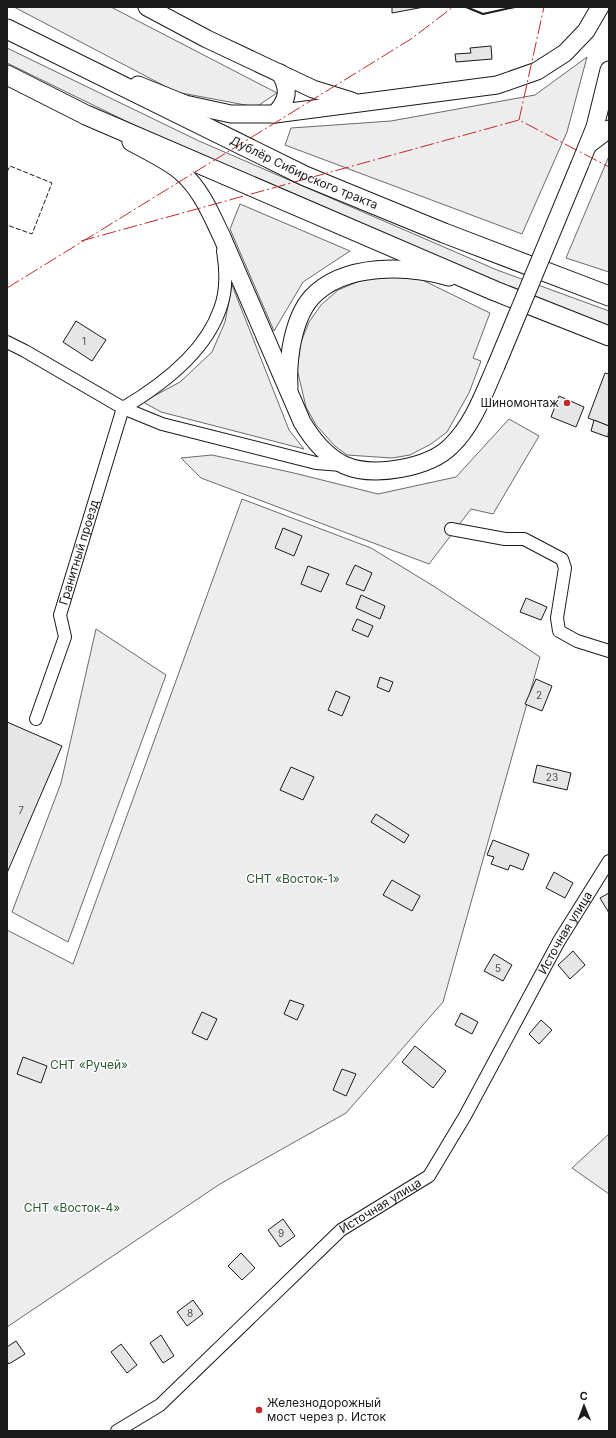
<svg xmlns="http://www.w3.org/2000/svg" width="616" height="1438" font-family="Inter,sans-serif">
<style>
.built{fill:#ededed;stroke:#6a6a6a}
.building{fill:#e6e6e6;stroke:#1a1a1a}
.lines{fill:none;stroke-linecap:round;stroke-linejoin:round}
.street-casing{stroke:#1a1a1a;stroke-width:14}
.secondary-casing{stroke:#1a1a1a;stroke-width:19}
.primary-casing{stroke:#1a1a1a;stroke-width:21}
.street{stroke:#fff;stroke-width:12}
.secondary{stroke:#fff;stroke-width:17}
.primary{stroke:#fff;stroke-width:19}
.secondary-bridge-casing{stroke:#1a1a1a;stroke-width:19;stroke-linecap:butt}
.secondary-bridge{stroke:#fff;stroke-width:17}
.fence{stroke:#1a1a1a;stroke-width:1;stroke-dasharray:5 2;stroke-linecap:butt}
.wall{stroke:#1a1a1a;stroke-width:2}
.power{stroke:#c62828;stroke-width:1;stroke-dasharray:14 3 2 3;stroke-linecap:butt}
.poi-dot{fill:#c62828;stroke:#fff;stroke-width:1.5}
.labels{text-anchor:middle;stroke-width:3;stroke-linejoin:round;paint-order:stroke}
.number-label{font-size:10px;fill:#4d4d4d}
.street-label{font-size:12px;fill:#1a1a1a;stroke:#fff}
.poi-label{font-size:12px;fill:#1a1a1a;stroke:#fff;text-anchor:end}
.park-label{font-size:12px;fill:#2b5a34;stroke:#fff}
</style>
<rect width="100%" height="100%" fill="#fff"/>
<g class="built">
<polygon points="14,7 111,7 277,93 256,107 176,92"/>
<polygon points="7,48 199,141 497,270 609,311 609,328 481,279 177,146 7,63"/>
<polygon points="587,57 567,132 522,234 285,145 291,128 391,121 535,95"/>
<polygon points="609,156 609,272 566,258"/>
<polygon points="240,204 350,251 303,282 274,331 230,229"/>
<polygon points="396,275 412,275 490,313 473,358 481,361 469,393 447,432 431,444 410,455 392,458 347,455 335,446 316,425 306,407 297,369 301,342 309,322 321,305 338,290 362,280"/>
<polygon points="232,285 289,430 304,449 161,412 143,402 180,382 212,352 225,322"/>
<polygon points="509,419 539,436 493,514 471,509 429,564 201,478 181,458 212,455 294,473 378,494 456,477"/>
<polygon points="242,499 371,548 435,587 540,657 443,1002 346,1113 220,1184 7,1327 7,930 73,964"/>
<polygon points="96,629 166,675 68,942 12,912 61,783"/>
<polygon points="609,1134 609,1194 572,1168"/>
</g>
<g class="building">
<polygon points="392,7 424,7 392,13"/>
<polygon points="491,46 492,59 456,62 455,54 471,53 470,48"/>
<polygon points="76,321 106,340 92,361 63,342"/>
<polygon points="605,373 609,374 609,426 588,418"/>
<polygon points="559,396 584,407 576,427 551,417"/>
<polygon points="594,420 609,426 608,437 591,431"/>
<polygon points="283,528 302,536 294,556 275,548"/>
<polygon points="355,565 372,573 364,591 346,584"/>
<polygon points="308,566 329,574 321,592 301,584"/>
<polygon points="361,595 385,606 380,619 356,608"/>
<polygon points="526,598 547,607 541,620 520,612"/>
<polygon points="357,619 373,626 368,637 352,630"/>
<polygon points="380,677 393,682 389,692 377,687"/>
<polygon points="536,679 552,686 542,711 525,704"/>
<polygon points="336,691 350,697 342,716 328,710"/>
<polygon points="7,722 62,746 7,873"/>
<polygon points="537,765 571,773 567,790 533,782"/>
<polygon points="291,767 314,777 303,800 280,790"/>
<polygon points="376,814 409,835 404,843 371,822"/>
<polygon points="493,840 529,854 523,870 510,865 508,870 491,864 494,857 487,855"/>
<polygon points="554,872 573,883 565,898 546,888"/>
<polygon points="392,880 420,896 412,911 383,895"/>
<polygon points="609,893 609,913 600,898"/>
<polygon points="573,951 585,965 570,979 558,965"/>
<polygon points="494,954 512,965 503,981 484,971"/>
<polygon points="290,1000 304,1005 297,1020 284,1014"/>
<polygon points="202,1012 217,1019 207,1040 192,1033"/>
<polygon points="461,1013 478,1022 472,1034 455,1025"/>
<polygon points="541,1020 552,1030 539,1044 529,1034"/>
<polygon points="415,1046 446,1071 433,1088 402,1062"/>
<polygon points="23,1057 47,1066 41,1083 17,1074"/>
<polygon points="342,1069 356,1074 346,1096 333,1090"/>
<polygon points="283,1219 295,1236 280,1247 268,1230"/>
<polygon points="241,1253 255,1268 242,1280 228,1266"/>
<polygon points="193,1300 203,1314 187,1326 177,1312"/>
<polygon points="161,1335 174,1356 163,1363 150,1343"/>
<polygon points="16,1341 25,1354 9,1364 7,1361 7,1347"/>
<polygon points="121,1344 137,1365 127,1373 111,1352"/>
</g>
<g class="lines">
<defs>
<g id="street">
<polyline points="7,342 25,351 123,408 162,424 316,463 342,465"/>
<path d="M 123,408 C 162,385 205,353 220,309 C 227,291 226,269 223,251"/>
<polyline points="451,529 505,539 524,539 562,559 565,568 557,618 559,631 577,641 609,651"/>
<path id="s1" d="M 36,719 L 65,637 L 60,615 L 123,408"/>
<path id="s2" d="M 117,1431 L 160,1405 L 341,1230 L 429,1176 L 465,1116 L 559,941 L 609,861"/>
</g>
<g id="secondary">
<polyline points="147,7 207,39 313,89 352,101"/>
<polyline points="138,85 185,104 231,114 275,114 497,85 537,71 565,53 586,31 600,7"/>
<path d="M 275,114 C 288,100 290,90 280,73"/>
<path d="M 131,142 C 145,150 169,161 181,172 C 201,189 211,214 222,237 L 302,422 C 312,439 326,456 344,465 C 373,478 429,468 451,446 C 473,425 484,393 496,366"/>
<polyline points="588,145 609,129"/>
<polyline points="580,164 595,127 609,70"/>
<path d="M 289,388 C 288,374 289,361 291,348 C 294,331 300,310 312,297 C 344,263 407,265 449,277"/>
</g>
<g id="primary">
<path id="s3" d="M 7,29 L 305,176 L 444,233 L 609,296"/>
<polyline points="7,75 86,115 495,291 609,336"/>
</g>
</defs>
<use href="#street" class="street-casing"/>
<use href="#secondary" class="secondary-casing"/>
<use href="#primary" class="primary-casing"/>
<use href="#street" class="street"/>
<use href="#secondary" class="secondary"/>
<use href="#primary" class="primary"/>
<defs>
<polyline id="secondary-bridge" points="496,366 580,164"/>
</defs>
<use href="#secondary-bridge" class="secondary-bridge-casing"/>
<use href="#secondary-bridge" class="secondary-bridge"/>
<polyline class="fence" points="7,172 10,166 52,183 32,234 7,225"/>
<polyline class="wall" points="466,7 483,14 515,7"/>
<g class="power">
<polyline points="519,120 544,7"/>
<polyline points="81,241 519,120 609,167"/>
<polyline points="7,288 411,39 453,7"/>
</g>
</g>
<g class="poi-dot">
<circle cx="567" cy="403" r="4"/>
<circle cx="259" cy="1410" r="4"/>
</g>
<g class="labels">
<g class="number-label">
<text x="84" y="345">1</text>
<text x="539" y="699">2</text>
<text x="552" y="781">23</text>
<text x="21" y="814">7</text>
<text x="498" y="972">5</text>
<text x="281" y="1237">9</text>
<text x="190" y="1317">8</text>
</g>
<g class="street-label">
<text dy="4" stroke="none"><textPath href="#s3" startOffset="330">Дублёр Сибирского тракта</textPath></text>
<text dy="4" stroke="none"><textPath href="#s1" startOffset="175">Гранитный проезд</textPath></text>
<text dy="4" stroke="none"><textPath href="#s2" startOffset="684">Источная улица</textPath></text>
<text dy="4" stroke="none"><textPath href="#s2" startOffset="348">Источная улица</textPath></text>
</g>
<g class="poi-label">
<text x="559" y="407">Шиномонтаж</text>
<text x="267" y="1407" text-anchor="start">Железнодорожный<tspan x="267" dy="14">мост через р. Исток</tspan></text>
</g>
<g class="park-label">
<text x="293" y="883">СНТ «Восток-1»</text>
<text x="89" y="1069">СНТ «Ручей»</text>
<text x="72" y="1212">СНТ «Восток-4»</text>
</g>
</g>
<rect width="616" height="1438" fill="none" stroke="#1a1a1a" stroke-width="16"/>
<g transform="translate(584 1406) rotate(359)" stroke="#ffffff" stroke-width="3" paint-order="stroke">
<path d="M0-3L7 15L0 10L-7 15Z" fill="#1a1a1a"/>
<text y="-6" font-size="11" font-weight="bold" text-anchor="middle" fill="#1a1a1a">С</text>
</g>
</svg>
